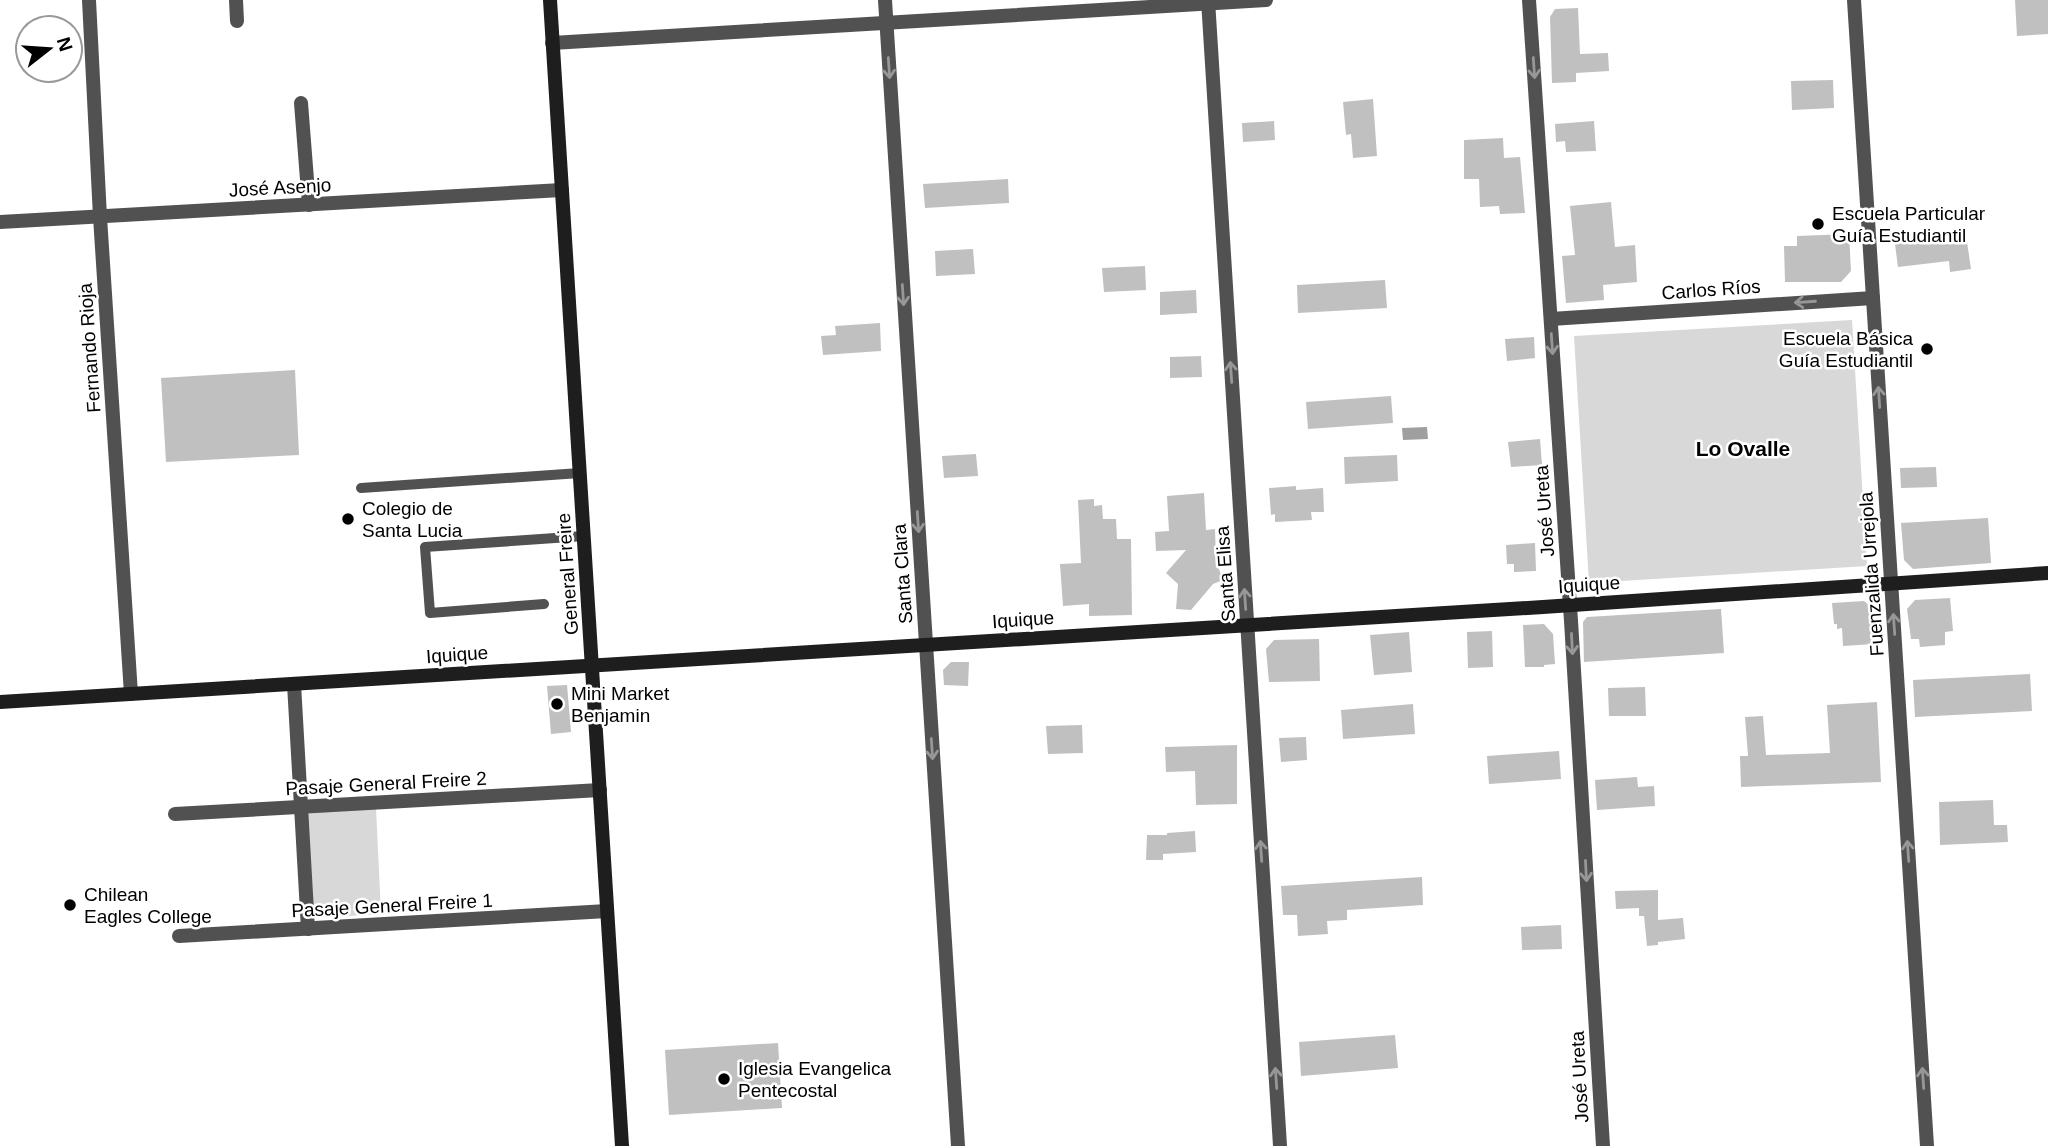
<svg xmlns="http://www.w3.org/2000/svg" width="2048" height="1146" font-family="Helvetica,sans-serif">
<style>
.green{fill:#d8d8d8}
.water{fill:#9f9f9f}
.building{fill:#c0c0c0}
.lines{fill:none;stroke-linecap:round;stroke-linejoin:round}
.lane{stroke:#515151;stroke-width:10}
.street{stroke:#515151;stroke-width:14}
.secondary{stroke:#1e1e1e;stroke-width:14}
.oneway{stroke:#979797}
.poi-dot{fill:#000;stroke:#fff;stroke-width:2.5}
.labels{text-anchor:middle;stroke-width:5;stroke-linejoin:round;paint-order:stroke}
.street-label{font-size:19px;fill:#000;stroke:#fff}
.poi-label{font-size:19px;fill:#000;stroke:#fff;text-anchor:start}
.neighbourhood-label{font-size:21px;font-weight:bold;fill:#000;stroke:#fff}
</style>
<rect width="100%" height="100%" fill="#fff"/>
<g class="green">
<polygon points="1852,320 1867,566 1589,583 1574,336"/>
<polygon points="376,808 381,914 314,918 307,812"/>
</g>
<polygon class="water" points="1427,427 1428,439 1403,440 1402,428"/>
<g class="building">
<polygon points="2015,0 2048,0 2048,34 2017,36"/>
<polygon points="1578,8 1580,54 1608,53 1609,71 1576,73 1576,82 1552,83 1550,17 1555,9"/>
<polygon points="1833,80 1834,108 1792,110 1791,81"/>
<polygon points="1373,99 1377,156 1353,158 1351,134 1346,135 1343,102"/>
<polygon points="1274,121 1275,140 1243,142 1242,123"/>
<polygon points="1594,121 1596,151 1566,152 1565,141 1556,142 1555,124"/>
<polygon points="1503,138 1504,158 1520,157 1525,213 1500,214 1499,206 1480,207 1479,179 1464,179 1464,140"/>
<polygon points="1008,179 1009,203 925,208 923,184"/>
<polygon points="1611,202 1615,247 1635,245 1637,282 1603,285 1604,300 1566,303 1562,256 1575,255 1570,206"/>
<polygon points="1849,234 1851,271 1841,282 1785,282 1784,246 1797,246 1797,236"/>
<polygon points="1966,235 1971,269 1950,272 1949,261 1898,267 1895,244"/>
<polygon points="973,249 975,274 936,276 935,251"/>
<polygon points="1145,266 1146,290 1104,292 1102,268"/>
<polygon points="1385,280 1387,308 1298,313 1297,285"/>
<polygon points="1196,290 1197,313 1160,315 1160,292"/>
<polygon points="880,323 881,351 823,355 821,336 836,335 835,326"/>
<polygon points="1534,337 1535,358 1507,361 1505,339"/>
<polygon points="1201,356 1202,377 1170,378 1170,357"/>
<polygon points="295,370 299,455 166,462 161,378"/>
<polygon points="1391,396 1393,423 1308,429 1306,402"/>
<polygon points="1540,439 1542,465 1511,467 1508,442"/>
<polygon points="976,454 978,476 944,478 942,456"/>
<polygon points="1397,455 1398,481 1345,484 1344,457"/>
<polygon points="1936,467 1937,487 1901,488 1900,468"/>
<polygon points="1296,486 1296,490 1323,488 1324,512 1311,512 1312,520 1275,522 1275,514 1271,515 1269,488"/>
<polygon points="1204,493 1206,530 1215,529 1216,561 1223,580 1213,584 1191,610 1176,609 1178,584 1166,573 1186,550 1156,551 1155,532 1169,531 1167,496"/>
<polygon points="1094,499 1094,506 1102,505 1103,519 1116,519 1117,539 1131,539 1132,615 1089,616 1089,604 1063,606 1060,564 1081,563 1078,500"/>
<polygon points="1988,518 1991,563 1913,569 1904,560 1901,523"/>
<polygon points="1535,543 1536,571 1514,572 1514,564 1507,564 1506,545"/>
<polygon points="1950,598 1953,631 1945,632 1945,645 1920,647 1919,639 1911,639 1907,609 1915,600"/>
<polygon points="1864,601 1872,608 1874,644 1843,646 1842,628 1837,629 1837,624 1834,624 1832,603"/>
<polygon points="1721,609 1724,653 1584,662 1583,622 1587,617"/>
<polygon points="1544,624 1553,634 1555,664 1544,665 1544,667 1525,667 1523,625"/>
<polygon points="1492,631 1493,667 1468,668 1467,632"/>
<polygon points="1409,632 1412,672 1374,675 1370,635"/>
<polygon points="1319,639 1320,681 1269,682 1266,649 1274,640"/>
<polygon points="951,662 969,662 968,686 944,685 943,670"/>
<polygon points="2030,674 2032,711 1915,717 1913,680"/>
<polygon points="567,685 571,732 551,734 547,686"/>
<polygon points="1645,687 1646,716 1609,716 1608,688"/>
<polygon points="1877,702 1881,782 1741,787 1740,756 1748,756 1745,717 1763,716 1766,755 1830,753 1827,705"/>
<polygon points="1413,704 1415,734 1343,739 1341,710"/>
<polygon points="1082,725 1083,753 1048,754 1046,726"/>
<polygon points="1306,737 1307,760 1281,762 1279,738"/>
<polygon points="1237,745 1237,804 1196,805 1195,771 1166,772 1165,747"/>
<polygon points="1559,751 1561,779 1489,784 1487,756"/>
<polygon points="1637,777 1638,787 1654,786 1655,806 1597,810 1595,780"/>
<polygon points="1993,800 1994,825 2007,825 2008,842 1940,845 1939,802"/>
<polygon points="1195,831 1196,852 1163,854 1163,860 1146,860 1147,835 1167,835 1167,833"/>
<polygon points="1422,877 1423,905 1347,910 1347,920 1327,921 1328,934 1298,936 1297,915 1283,915 1281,886"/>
<polygon points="1658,890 1658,920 1683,918 1685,939 1658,942 1658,945 1647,946 1644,916 1639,916 1639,908 1616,909 1615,891"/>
<polygon points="1561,925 1562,949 1522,950 1521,927"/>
<polygon points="1395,1035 1398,1068 1301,1076 1299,1042"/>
<polygon points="778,1043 782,1108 669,1115 665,1050"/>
</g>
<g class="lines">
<g class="lane">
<polyline points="361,488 580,473"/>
<polyline points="544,604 430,613 425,547 584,536"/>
</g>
<g class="street">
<polyline points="89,0 100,217 131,694"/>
<polyline points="236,0 237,21"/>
<polyline points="885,0 958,1146"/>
<polyline points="1208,0 1280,1146"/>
<polyline points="1529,0 1571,621 1603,1146"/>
<polyline points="1854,0 1927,1146"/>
<polyline points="552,43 1266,0"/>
<polyline points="301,103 309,205"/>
<polyline points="0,222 562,190"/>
<polyline points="1551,319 1873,298"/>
<polyline points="294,684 308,929"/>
<polyline points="175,814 600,790"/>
<polyline points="179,936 607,911"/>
</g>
<g class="secondary">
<polyline points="550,0 622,1146"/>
<polyline points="0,702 1543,607 2048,573"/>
</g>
</g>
<defs><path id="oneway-shaft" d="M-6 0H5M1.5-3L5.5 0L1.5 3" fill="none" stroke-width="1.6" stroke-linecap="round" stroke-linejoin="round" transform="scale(1.75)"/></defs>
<g class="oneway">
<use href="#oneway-shaft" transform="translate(889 68) rotate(86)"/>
<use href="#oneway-shaft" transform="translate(1534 68) rotate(86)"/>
<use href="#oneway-shaft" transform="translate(903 295) rotate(86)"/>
<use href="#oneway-shaft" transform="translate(1805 302) rotate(176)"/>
<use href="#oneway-shaft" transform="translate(1552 344) rotate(86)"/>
<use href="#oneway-shaft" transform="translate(1231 372) rotate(-94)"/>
<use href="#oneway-shaft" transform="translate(1879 397) rotate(-94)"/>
<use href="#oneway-shaft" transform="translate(918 522) rotate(86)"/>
<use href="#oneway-shaft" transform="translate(1245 599) rotate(-94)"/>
<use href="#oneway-shaft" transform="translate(1894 624) rotate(-94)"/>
<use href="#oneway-shaft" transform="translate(1572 644) rotate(87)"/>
<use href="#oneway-shaft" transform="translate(932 749) rotate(86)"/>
<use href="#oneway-shaft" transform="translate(1261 851) rotate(-94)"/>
<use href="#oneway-shaft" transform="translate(1908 851) rotate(-94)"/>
<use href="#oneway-shaft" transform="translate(1586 871) rotate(87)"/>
<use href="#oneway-shaft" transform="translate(1276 1078) rotate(-94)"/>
<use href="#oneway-shaft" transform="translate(1923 1078) rotate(-94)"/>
</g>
<g class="poi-dot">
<circle cx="1818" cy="224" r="7"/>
<circle cx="1927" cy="349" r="7"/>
<circle cx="348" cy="519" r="7"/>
<circle cx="557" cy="704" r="7"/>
<circle cx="70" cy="905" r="7"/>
<circle cx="724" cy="1079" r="7"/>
</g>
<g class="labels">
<g class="street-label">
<text transform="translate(280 187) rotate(-3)" y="7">José Asenjo</text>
<text transform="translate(1711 289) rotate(-4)" y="7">Carlos Ríos</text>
<text transform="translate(89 348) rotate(-94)" y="7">Fernando Rioja</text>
<text transform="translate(1544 511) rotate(-94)" y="7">José Ureta</text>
<text transform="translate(567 574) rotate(-94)" y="7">General Freire</text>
<text transform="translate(902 574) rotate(-94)" y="7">Santa Clara</text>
<text transform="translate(1225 574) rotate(-94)" y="7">Santa Elisa</text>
<text transform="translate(1871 574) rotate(-94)" y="7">Fuenzalida Urrejola</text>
<text transform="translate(1589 584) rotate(-4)" y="7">Iquique</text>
<text transform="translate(1023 619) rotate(-4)" y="7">Iquique</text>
<text transform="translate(457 654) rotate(-4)" y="7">Iquique</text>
<text transform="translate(386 783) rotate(-3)" y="7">Pasaje General Freire 2</text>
<text transform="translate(392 905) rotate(-3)" y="7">Pasaje General Freire 1</text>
<text transform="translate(1579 1077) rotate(-93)" y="7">José Ureta</text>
</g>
<g class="poi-label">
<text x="1832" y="220">Escuela Particular<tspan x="1832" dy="22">Guía Estudiantil</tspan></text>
<text x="1913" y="345" text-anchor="end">Escuela Básica<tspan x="1913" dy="22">Guía Estudiantil</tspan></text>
<text x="362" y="515">Colegio de<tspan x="362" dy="22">Santa Lucia</tspan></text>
<text x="571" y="700">Mini Market<tspan x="571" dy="22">Benjamin</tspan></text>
<text x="84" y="901">Chilean<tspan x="84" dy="22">Eagles College</tspan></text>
<text x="738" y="1075">Iglesia Evangelica<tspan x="738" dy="22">Pentecostal</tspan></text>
</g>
<g class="neighbourhood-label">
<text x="1743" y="456">Lo Ovalle</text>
</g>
</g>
<g transform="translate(49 49) rotate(73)"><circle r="33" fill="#ffffff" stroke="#999999" stroke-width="2"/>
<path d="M0-5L12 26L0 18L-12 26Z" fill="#000000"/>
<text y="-10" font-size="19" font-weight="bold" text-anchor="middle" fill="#000000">N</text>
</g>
</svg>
